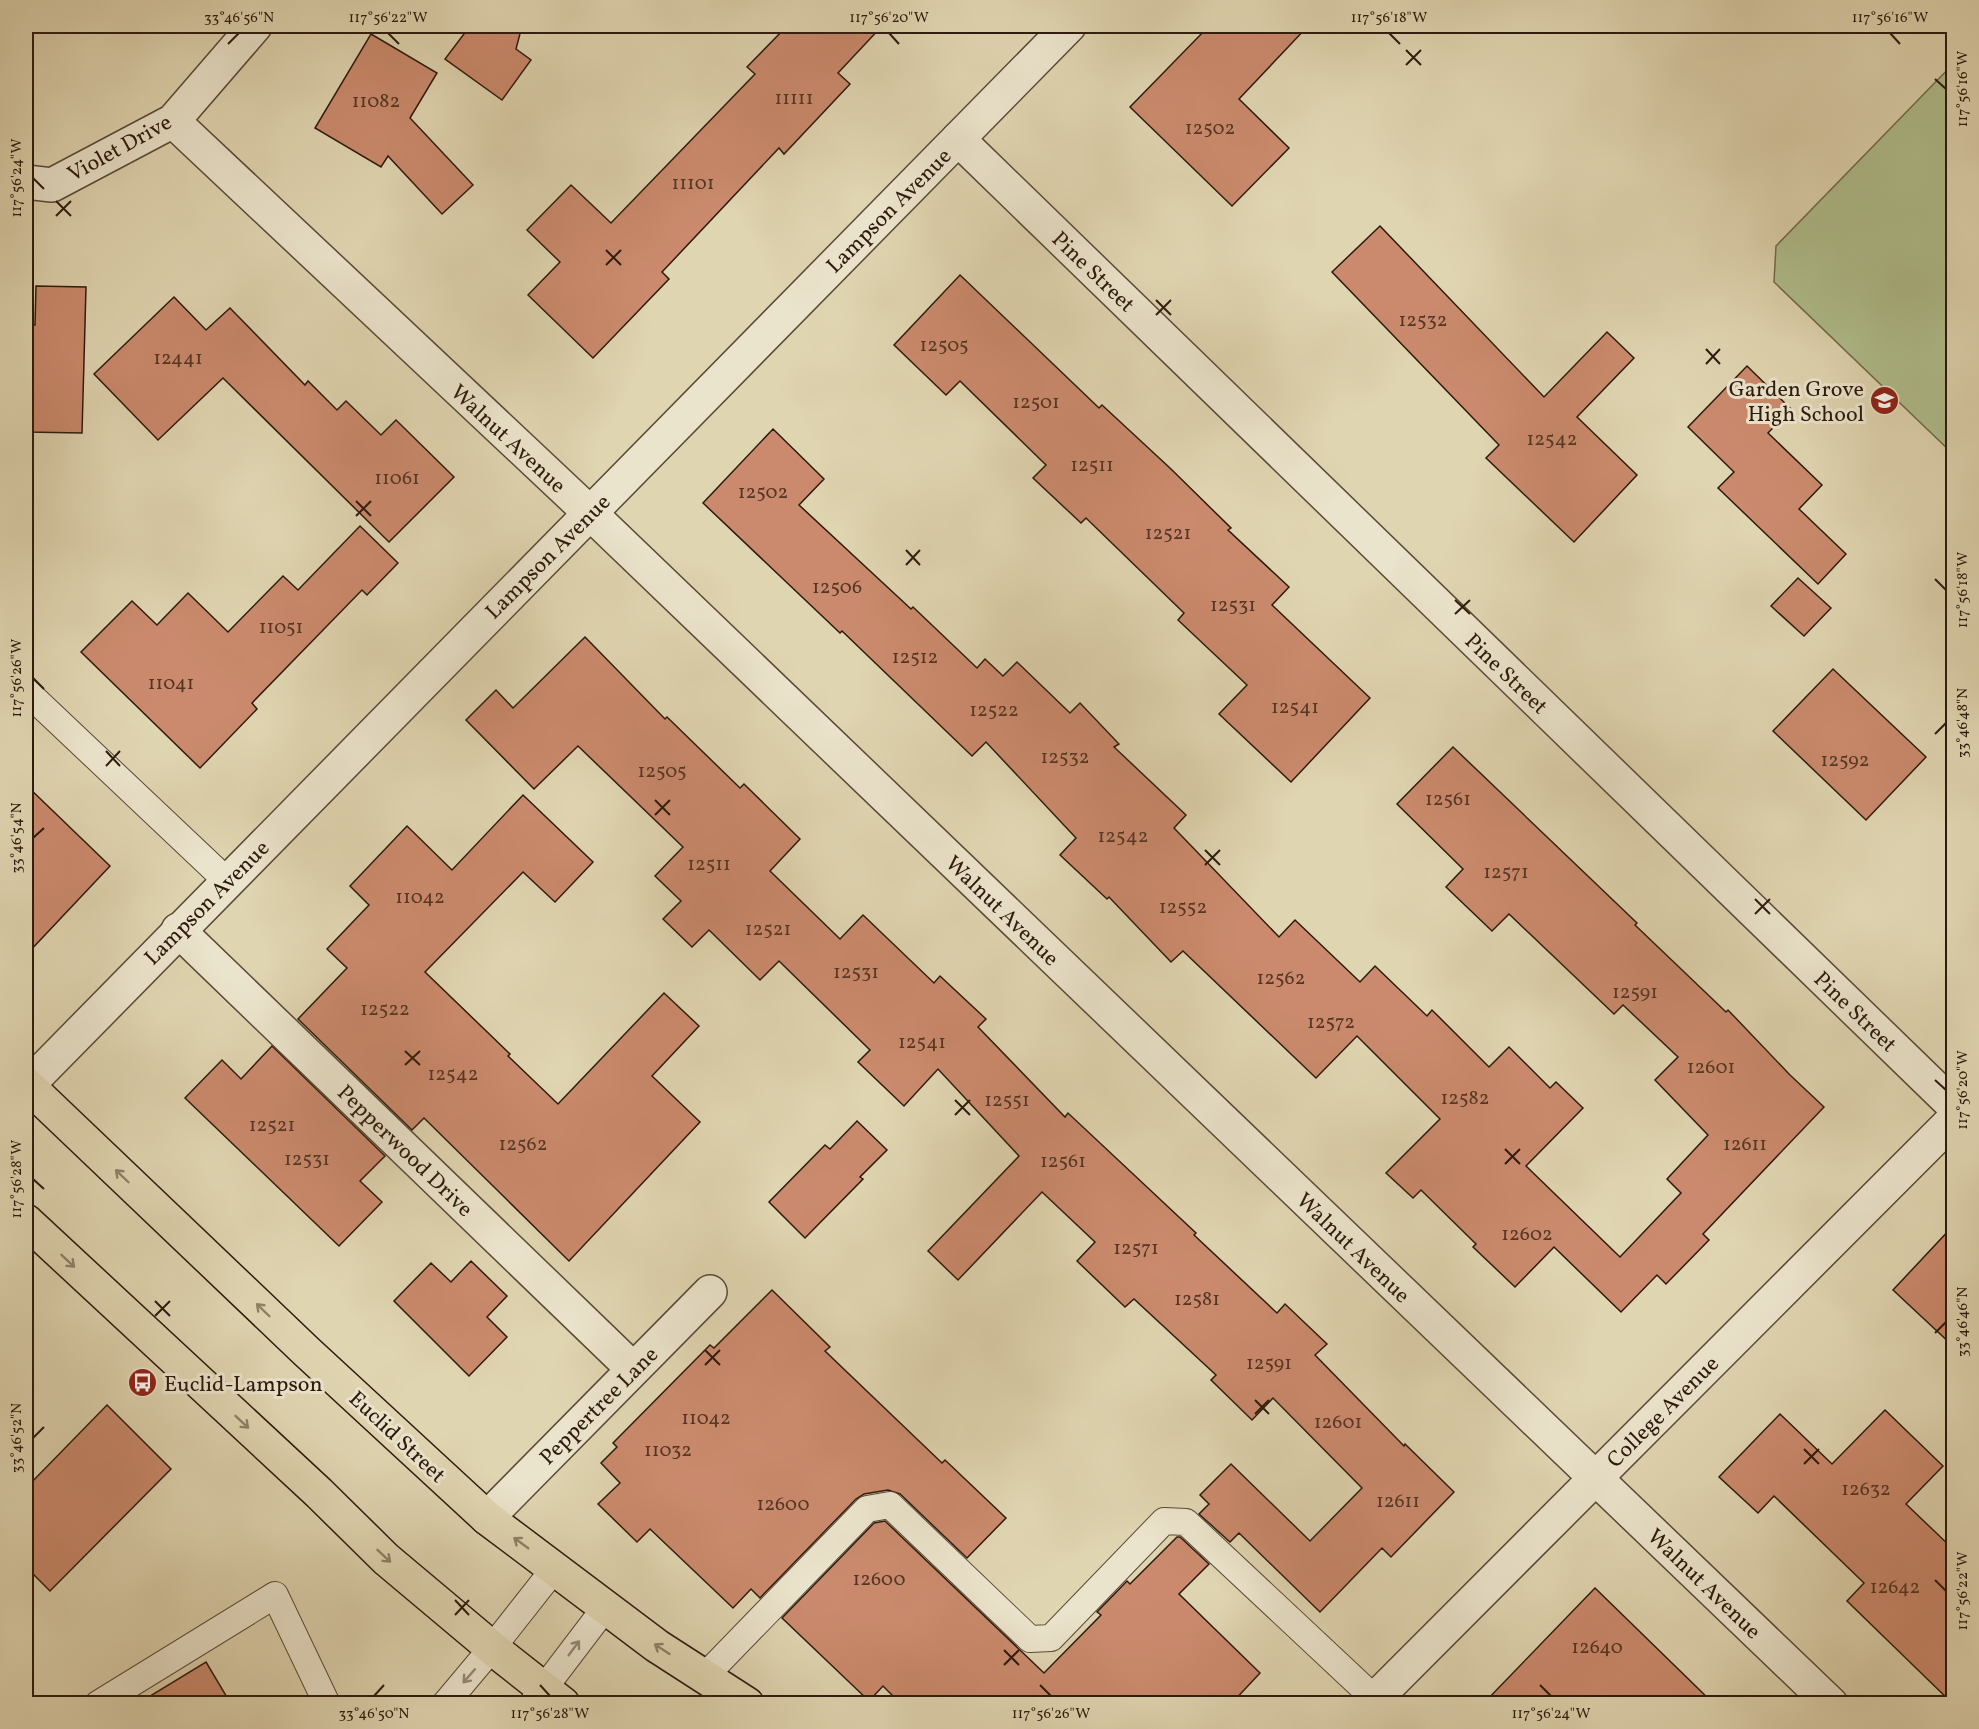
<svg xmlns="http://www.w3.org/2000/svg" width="1979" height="1729" font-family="Vollkorn,serif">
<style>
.green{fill:#b0be8d;stroke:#6e6c4d;stroke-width:1.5}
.building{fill:#cb8a6d;stroke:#2d1a0d;stroke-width:1.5}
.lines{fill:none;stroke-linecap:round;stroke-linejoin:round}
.service-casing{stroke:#5a4936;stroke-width:28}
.minor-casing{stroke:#5a4936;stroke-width:36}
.tertiary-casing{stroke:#5a4936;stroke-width:36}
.primary-casing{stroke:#2d1a0d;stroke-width:36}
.service{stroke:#ebe4cc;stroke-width:26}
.minor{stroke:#ebe4cc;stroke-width:33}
.tertiary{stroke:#ebe4cc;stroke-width:33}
.primary{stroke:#e0d5b1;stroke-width:33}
.oneway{stroke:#8f8167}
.oneway2{stroke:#968976}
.ticks{fill:none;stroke:#2d1a0d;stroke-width:2}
.labels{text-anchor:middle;stroke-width:6;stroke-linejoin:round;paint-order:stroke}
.number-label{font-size:20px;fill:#543625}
.street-label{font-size:22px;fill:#2d1a0d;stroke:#ebe4cc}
.poi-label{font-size:22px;fill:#2d1a0d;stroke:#ebe4cc;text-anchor:end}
.neatline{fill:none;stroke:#2d1a0d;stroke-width:2}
.ticks-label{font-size:15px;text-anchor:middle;fill:#2d1a0d}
</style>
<rect width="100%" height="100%" fill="#e0d5b1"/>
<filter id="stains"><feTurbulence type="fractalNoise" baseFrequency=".00333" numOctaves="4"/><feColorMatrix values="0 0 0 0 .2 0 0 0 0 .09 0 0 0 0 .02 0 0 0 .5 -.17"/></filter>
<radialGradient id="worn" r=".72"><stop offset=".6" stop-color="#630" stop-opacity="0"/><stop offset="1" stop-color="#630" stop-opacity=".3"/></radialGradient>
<polygon class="green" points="1953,64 1953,454 1774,282 1776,246"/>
<g class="building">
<polygon points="470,26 522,26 516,49 531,60 502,100 445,59"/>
<polygon points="787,26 882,26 838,73 850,84 784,154 779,148 662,272 669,279 593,358 528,295 560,262 527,230 571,185 611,223 755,74 747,67"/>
<polygon points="1209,26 1308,26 1239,99 1289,148 1232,206 1130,107"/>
<polygon points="371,34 437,73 410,118 473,185 442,214 388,156 381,167 315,128"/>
<polygon points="1380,226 1544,397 1607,332 1634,358 1577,417 1637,475 1574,542 1486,458 1499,445 1332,272"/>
<polygon points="960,275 1099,408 1102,405 1171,469 1231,528 1228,530 1289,587 1272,605 1370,698 1291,782 1219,714 1247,685 1178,620 1184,613 1086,518 1081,523 1033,478 1046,465 960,381 946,395 894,345"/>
<polygon points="36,286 86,287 82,433 26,432 26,325 35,325"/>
<polygon points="174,297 206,330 230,308 305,385 308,381 337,410 346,401 381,435 396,420 454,477 389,542 223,378 158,440 94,374"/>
<polygon points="1747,366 1791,409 1768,433 1822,485 1799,509 1846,554 1818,584 1718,488 1734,472 1688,427"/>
<polygon points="773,429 824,479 799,505 911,609 913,607 977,668 985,659 1003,676 1017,662 1070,713 1080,703 1119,744 1114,747 1186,815 1174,828 1279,937 1295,920 1360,982 1375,966 1427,1016 1432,1010 1489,1067 1509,1047 1550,1088 1556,1082 1583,1108 1526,1166 1620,1257 1681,1193 1667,1179 1708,1135 1655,1080 1678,1057 1623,1005 1614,1014 1509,914 1492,931 1446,887 1463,869 1397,804 1453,747 1637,923 1635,925 1726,1012 1728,1010 1790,1075 1824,1107 1703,1234 1709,1240 1666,1284 1657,1275 1621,1312 1554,1247 1515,1287 1473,1247 1476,1244 1421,1190 1413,1198 1386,1173 1440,1119 1357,1036 1316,1078 1183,951 1171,962 1109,897 1107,899 1060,855 1076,838 986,742 972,756 842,631 840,633 703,503"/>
<polygon points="360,526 398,563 367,595 362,590 252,703 257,709 200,768 81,652 132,601 157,625 188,593 228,632 283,576 298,590"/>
<polygon points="1798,578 1831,608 1804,636 1771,606"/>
<polygon points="585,637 665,719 667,717 740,788 744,784 800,839 770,871 840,939 863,915 934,983 940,976 986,1019 978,1027 1065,1117 1068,1113 1196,1233 1194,1235 1277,1313 1285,1304 1327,1344 1315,1355 1404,1446 1405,1444 1454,1492 1391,1557 1382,1548 1320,1612 1239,1533 1230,1542 1199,1514 1209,1504 1200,1495 1231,1464 1310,1541 1362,1488 1273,1398 1252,1420 1211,1380 1216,1375 1134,1299 1125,1307 1077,1261 1095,1242 1042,1192 958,1280 928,1251 1019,1156 938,1069 904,1106 858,1062 870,1050 779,961 760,980 709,930 692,947 663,919 681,901 655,876 683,847 578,746 534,789 466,720 496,690 513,708"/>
<polygon points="1833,669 1926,757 1866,820 1773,731"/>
<polygon points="26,785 110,866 26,955"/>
<polygon points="523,795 593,862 555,902 523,872 425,972 510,1054 508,1056 558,1104 664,993 699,1026 652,1076 700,1122 569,1261 424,1118 412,1130 298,1019 347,968 327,949 369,905 350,886 407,826 452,870"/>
<polygon points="272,1046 385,1156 360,1181 382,1202 339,1246 185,1098 222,1060 241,1079"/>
<polygon points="857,1121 887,1150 860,1177 863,1179 805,1238 769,1202 825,1145 830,1149"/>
<polygon points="1953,1226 1953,1346 1893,1290"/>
<polygon points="471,1261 507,1296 487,1317 507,1337 469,1376 394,1301 431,1263 451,1282"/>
<polygon points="772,1290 830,1347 825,1351 942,1463 945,1460 1006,1518 967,1558 900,1494 888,1490 864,1494 856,1499 760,1598 751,1589 733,1608 650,1529 637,1542 598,1504 620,1483 601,1463 617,1447 613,1443 710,1345 714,1348"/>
<polygon points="107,1405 171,1469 50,1591 26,1567 26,1488"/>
<polygon points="1885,1410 1943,1466 1906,1504 1953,1549 1953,1704 1847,1601 1864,1583 1774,1496 1758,1513 1719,1477 1780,1414 1832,1464"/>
<polygon points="885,1521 1044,1673 1101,1615 1097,1612 1127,1581 1130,1584 1177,1537 1180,1537 1209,1564 1179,1594 1260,1673 1231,1704 901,1704 883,1686 869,1701 782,1618 874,1523"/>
<polygon points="1595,1588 1714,1704 1483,1704"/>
<polygon points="206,1662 231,1704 137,1704"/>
</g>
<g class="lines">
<defs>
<g id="service">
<polyline points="26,691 227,881"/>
<polyline points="705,1676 867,1509 890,1505 1030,1639 1051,1638 1164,1521 1186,1522 1375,1699"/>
<polyline points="98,1704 275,1595 327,1704"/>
<polyline points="445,1704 492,1648 555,1568"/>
<polyline points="532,1704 605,1608"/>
</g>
<g id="minor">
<polyline points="173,121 590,513 1831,1704"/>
<polyline points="958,139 1954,1106"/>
<polyline points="26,182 52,185 173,121 255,26"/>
<polyline points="178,930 633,1369"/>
<polyline points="487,1518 710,1292"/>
<polyline points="1370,1704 1954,1119"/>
</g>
<polyline id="tertiary" points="26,1087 1069,26"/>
<g id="primary">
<polyline points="26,1084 306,1351 487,1518 657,1646 747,1704"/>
<polyline points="26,1221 319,1493 386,1559 492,1648 563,1704"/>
</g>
</defs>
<use href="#service" class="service-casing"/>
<use href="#minor" class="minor-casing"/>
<use href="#tertiary" class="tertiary-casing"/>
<use href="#primary" class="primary-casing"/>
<use href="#service" class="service"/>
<use href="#minor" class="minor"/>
<use href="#tertiary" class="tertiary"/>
<use href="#primary" class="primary"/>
</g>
<defs><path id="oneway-shaft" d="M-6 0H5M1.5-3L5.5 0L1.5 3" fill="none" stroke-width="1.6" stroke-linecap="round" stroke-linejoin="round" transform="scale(1.5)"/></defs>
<g class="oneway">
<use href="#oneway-shaft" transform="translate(122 1176) rotate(-136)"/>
<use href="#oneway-shaft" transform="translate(68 1261) rotate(43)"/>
<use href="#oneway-shaft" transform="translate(263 1310) rotate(-136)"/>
<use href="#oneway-shaft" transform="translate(242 1422) rotate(43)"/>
<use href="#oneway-shaft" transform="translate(521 1543) rotate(-144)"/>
<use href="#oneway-shaft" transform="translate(384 1556) rotate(43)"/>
<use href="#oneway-shaft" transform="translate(662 1649) rotate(-147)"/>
</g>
<g class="oneway2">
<use href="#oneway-shaft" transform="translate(574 1648) rotate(-53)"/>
<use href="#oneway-shaft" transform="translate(469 1676) rotate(131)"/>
</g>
<path class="ticks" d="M 388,33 L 399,44M 889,33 L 899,44M 1389,33 L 1400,44M 1890,33 L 1900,44M 228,44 L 239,33M 1406,50 L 1421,65M 1406,65 L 1421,50M 1935,79 L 1946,89M 33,178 L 44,189M 56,201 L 71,216M 56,216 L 71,201M 606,250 L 621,265M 606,265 L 621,250M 1156,300 L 1171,315M 1156,315 L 1171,300M 1706,349 L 1720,364M 1706,364 L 1720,349M 356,501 L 371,516M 356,516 L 371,501M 906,550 L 920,565M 906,565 L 920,550M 1935,579 L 1946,590M 1455,600 L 1470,614M 1455,614 L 1470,600M 33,678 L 44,689M 1935,734 L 1946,723M 106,751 L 120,766M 106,766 L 120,751M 655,800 L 670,815M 655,815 L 670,800M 33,838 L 44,828M 1205,850 L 1220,865M 1205,865 L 1220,850M 1755,899 L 1770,914M 1755,914 L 1770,899M 405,1051 L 420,1065M 405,1065 L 420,1051M 1935,1080 L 1946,1090M 955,1100 L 970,1115M 955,1115 L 970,1100M 1505,1149 L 1520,1164M 1505,1164 L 1520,1149M 33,1179 L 44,1189M 155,1301 L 170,1316M 155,1316 L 170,1301M 1935,1333 L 1946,1322M 705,1350 L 720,1365M 705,1365 L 720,1350M 1255,1400 L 1269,1414M 1255,1414 L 1269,1400M 33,1438 L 44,1427M 1804,1449 L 1819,1464M 1804,1464 L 1819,1449M 1935,1580 L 1946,1591M 455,1600 L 469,1615M 455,1615 L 469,1600M 1004,1650 L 1019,1665M 1004,1665 L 1019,1650M 540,1685 L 550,1696M 1040,1685 L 1051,1696M 1540,1685 L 1551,1696M 374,1696 L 384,1685"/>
<defs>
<symbol id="school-disc" viewBox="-11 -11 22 22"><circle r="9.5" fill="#8f2418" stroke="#ebe4cc"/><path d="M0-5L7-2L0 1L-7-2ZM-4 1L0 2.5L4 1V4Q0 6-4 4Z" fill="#fff"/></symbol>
<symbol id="bus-disc" viewBox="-11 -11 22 22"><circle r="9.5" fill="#8f2418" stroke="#ebe4cc"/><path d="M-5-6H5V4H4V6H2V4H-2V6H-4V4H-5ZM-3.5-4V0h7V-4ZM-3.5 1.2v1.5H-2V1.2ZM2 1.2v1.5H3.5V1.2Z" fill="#fff"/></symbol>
</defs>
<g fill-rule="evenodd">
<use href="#school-disc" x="1868" y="384" width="33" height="33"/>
<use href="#bus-disc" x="126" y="1366" width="33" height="33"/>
</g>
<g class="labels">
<g class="number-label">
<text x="794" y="104">11111</text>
<text x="376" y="107">11082</text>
<text x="1210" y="134">12502</text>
<text x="693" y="189">11101</text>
<text x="1423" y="326">12532</text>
<text x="944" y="351">12505</text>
<text x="178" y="364">12441</text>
<text x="1036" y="408">12501</text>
<text x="1552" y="445">12542</text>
<text x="1092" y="471">12511</text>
<text x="397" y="484">11061</text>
<text x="763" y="498">12502</text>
<text x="1168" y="539">12521</text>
<text x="837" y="593">12506</text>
<text x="1233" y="611">12531</text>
<text x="281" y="633">11051</text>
<text x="915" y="663">12512</text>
<text x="171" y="689">11041</text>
<text x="1295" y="713">12541</text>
<text x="994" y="716">12522</text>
<text x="1065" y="763">12532</text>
<text x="1845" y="766">12592</text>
<text x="662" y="777">12505</text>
<text x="1448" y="805">12561</text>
<text x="1123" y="842">12542</text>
<text x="709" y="870">12511</text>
<text x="1506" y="878">12571</text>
<text x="420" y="903">11042</text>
<text x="1183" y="913">12552</text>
<text x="768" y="935">12521</text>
<text x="856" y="978">12531</text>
<text x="1281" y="984">12562</text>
<text x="1635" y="998">12591</text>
<text x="385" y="1015">12522</text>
<text x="1331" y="1028">12572</text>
<text x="922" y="1048">12541</text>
<text x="1711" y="1073">12601</text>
<text x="453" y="1080">12542</text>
<text x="1465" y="1104">12582</text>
<text x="1007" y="1106">12551</text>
<text x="272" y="1131">12521</text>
<text x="523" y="1150">12562</text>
<text x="1745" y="1150">12611</text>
<text x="307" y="1165">12531</text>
<text x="1063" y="1167">12561</text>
<text x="1527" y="1240">12602</text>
<text x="1136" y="1254">12571</text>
<text x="1197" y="1305">12581</text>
<text x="1269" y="1369">12591</text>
<text x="706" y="1424">11042</text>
<text x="1338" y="1428">12601</text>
<text x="668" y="1456">11032</text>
<text x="1866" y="1495">12632</text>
<text x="1398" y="1507">12611</text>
<text x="783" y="1510">12600</text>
<text x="879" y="1585">12600</text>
<text x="1895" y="1593">12642</text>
<text x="1597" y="1653">12640</text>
</g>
<g class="street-label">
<text transform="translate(119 147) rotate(-29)" y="8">Violet Drive</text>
<text transform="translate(888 210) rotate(-45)" y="8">Lampson Avenue</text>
<text transform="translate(1094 271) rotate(44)" y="8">Pine Street</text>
<text transform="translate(509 438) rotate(43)" y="8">Walnut Avenue</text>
<text transform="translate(547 556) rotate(-45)" y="8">Lampson Avenue</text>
<text transform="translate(1507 673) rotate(44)" y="8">Pine Street</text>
<text transform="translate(206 902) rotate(-45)" y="8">Lampson Avenue</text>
<text transform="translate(1003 910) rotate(44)" y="8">Walnut Avenue</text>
<text transform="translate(1856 1011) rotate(44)" y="8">Pine Street</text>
<text transform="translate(406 1150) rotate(44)" y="8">Pepperwood Drive</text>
<text transform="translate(1354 1247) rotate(44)" y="8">Walnut Avenue</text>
<text transform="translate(598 1405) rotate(-45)" y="8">Peppertree Lane</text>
<text transform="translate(1662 1411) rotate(-45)" y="8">College Avenue</text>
<text transform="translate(398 1436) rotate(43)" y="8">Euclid Street</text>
<text transform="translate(1705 1583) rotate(44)" y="8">Walnut Avenue</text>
</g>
<g class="poi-label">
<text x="1864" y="396">Garden Grove<tspan x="1864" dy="25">High School</tspan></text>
<text x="164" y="1391" text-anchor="start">Euclid-Lampson</text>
</g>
</g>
<rect width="1979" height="1729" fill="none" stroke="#e0d5b1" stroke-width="66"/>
<rect x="33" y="33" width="1913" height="1663" class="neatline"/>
<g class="ticks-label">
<text x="239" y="22">33°46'56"N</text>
<text x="388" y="22">117°56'22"W</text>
<text x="889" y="22">117°56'20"W</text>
<text x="1389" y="22">117°56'18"W</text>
<text x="1890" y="22">117°56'16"W</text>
<text transform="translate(1962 89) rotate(-90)" y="5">117°56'16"W</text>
<text transform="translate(16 178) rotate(-90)" y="5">117°56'24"W</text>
<text transform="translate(1962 590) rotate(-90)" y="5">117°56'18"W</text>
<text transform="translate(16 678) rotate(-90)" y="5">117°56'26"W</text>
<text transform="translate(1962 723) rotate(-90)" y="5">33°46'48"N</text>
<text transform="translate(16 838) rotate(-90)" y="5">33°46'54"N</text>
<text transform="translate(1962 1090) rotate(-90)" y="5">117°56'20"W</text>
<text transform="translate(16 1179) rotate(-90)" y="5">117°56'28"W</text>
<text transform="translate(1962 1322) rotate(-90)" y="5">33°46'46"N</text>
<text transform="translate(16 1438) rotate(-90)" y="5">33°46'52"N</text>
<text transform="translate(1962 1591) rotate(-90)" y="5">117°56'22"W</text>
<text x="374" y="1718">33°46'50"N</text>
<text x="550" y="1718">117°56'28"W</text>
<text x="1051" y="1718">117°56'26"W</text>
<text x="1551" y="1718">117°56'24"W</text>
</g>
<rect width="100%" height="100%" filter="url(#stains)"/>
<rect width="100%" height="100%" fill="url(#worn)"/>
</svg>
